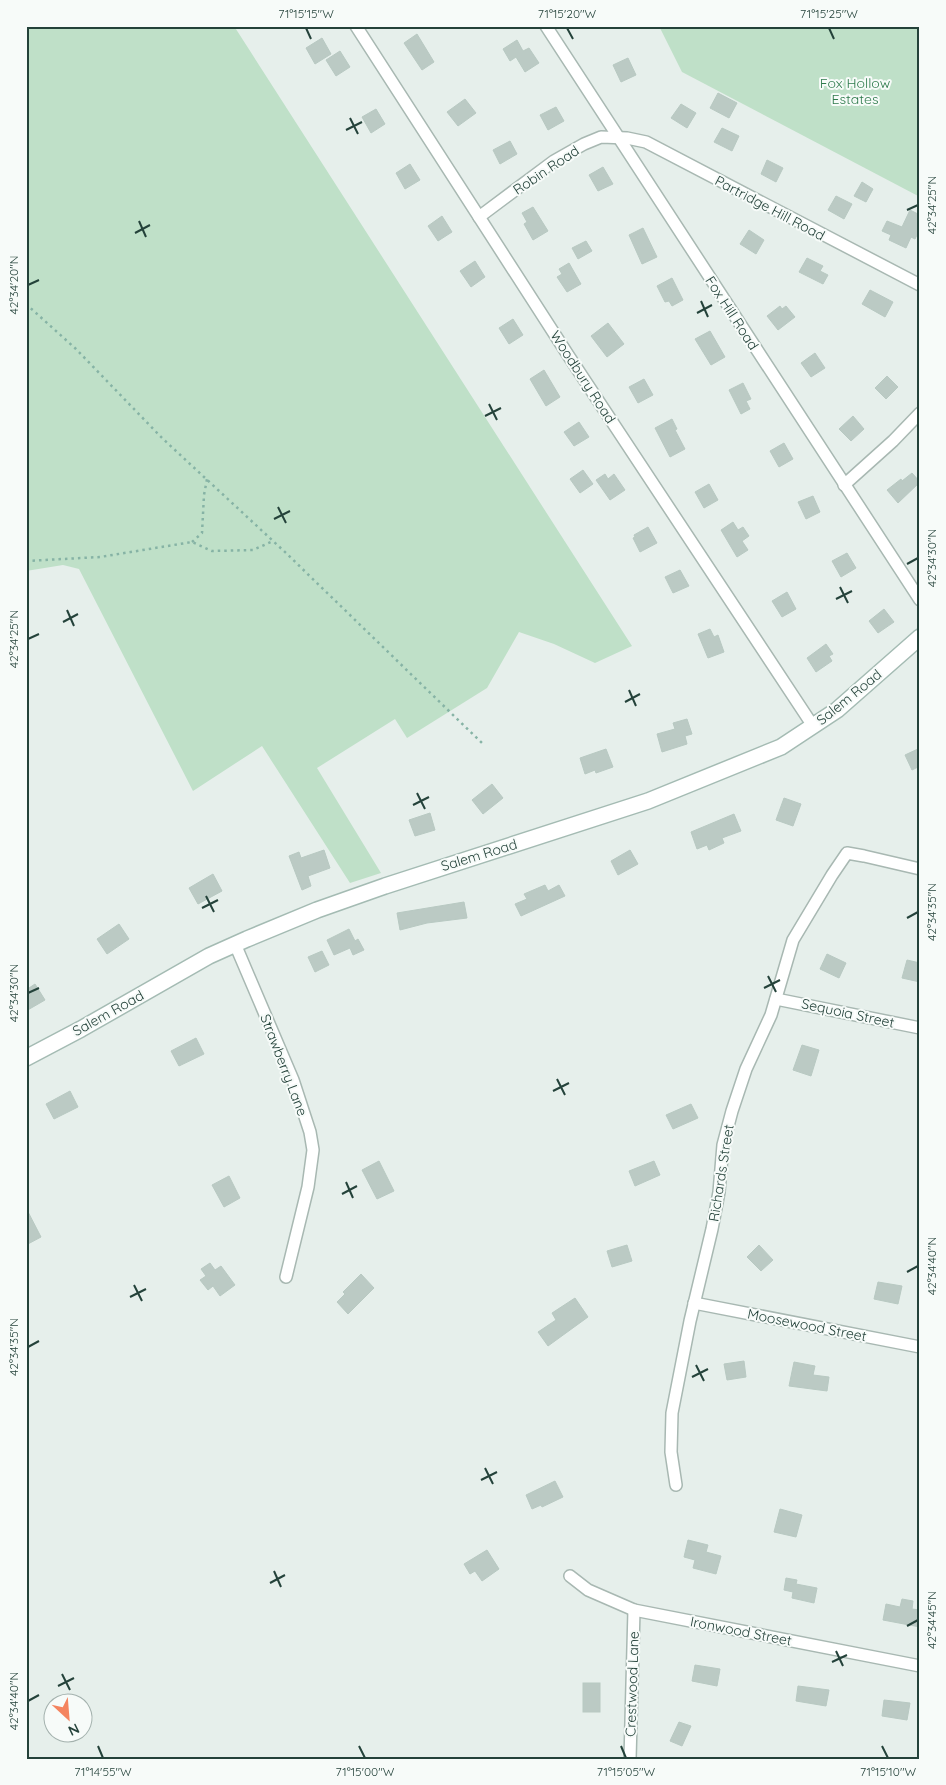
<svg xmlns="http://www.w3.org/2000/svg" width="946" height="1785" font-family="Quicksand,sans-serif">
<style>
.green{fill:#bfe0c8}
.building{fill:#bbcac4;stroke:#b8c9c2}
.lines{fill:none;stroke-linecap:round;stroke-linejoin:round}
.street-casing{stroke:#a8b8b2;stroke-width:14}
.secondary-casing{stroke:#a4bbb3;stroke-width:18}
.path{stroke:#86b3a5;stroke-width:2.5;stroke-dasharray:2.5 4;stroke-linecap:butt}
.street{stroke:#fff;stroke-width:11}
.secondary{stroke:#fff;stroke-width:15}
.ticks{fill:none;stroke:#24423a;stroke-width:2}
.labels{text-anchor:middle;stroke-width:4;stroke-linejoin:round;paint-order:stroke}
.park-label{font-size:14px;fill:#2d7a4b;stroke:#f7fbf9}
.street-label{font-size:14px;fill:#24423a;stroke:#f7fbf9}
.neatline{fill:none;stroke:#24423a;stroke-width:2}
.ticks-label{font-size:12px;text-anchor:middle;fill:#24423a}
</style>
<rect width="100%" height="100%" fill="#e6efeb"/>
<g class="green">
<polygon points="26,26 234,26 632,646 595,663 554,644 519,632 487,688 407,738 395,719 317,768 381,873 350,883 262,746 193,791 79,569 63,565 26,571"/>
<polygon points="659,26 920,26 920,197 682,72"/>
</g>
<g class="building">
<polygon points="417,34 434,62 422,70 404,43"/>
<polygon points="322,38 331,54 315,64 306,48"/>
<polygon points="517,40 523,51 529,48 539,63 525,72 516,57 510,61 503,49"/>
<polygon points="340,51 350,67 336,76 326,60"/>
<polygon points="628,58 636,75 621,82 613,65"/>
<polygon points="718,93 737,103 729,118 710,108"/>
<polygon points="465,99 476,113 458,126 447,112"/>
<polygon points="681,104 696,113 687,128 671,118"/>
<polygon points="556,107 564,121 548,130 540,115"/>
<polygon points="376,109 385,124 371,133 362,117"/>
<polygon points="722,128 739,136 732,151 714,142"/>
<polygon points="510,141 517,154 500,164 493,150"/>
<polygon points="767,160 783,168 776,182 761,174"/>
<polygon points="410,164 420,180 405,189 396,173"/>
<polygon points="603,167 613,184 598,191 589,175"/>
<polygon points="862,182 873,189 866,202 854,196"/>
<polygon points="836,196 852,204 844,219 828,210"/>
<polygon points="533,207 548,231 533,240 524,224 527,222 522,213"/>
<polygon points="910,210 920,215 920,229 915,239 911,237 906,248 889,240 891,235 882,231 887,221 902,227"/>
<polygon points="442,216 452,232 438,241 428,226"/>
<polygon points="643,228 657,257 642,264 629,235"/>
<polygon points="749,230 764,240 756,254 740,244"/>
<polygon points="586,241 592,251 578,259 572,248"/>
<polygon points="807,258 823,266 820,271 828,275 823,284 799,272"/>
<polygon points="475,261 485,277 471,287 460,271"/>
<polygon points="569,263 581,284 567,292 557,277 562,274 559,269"/>
<polygon points="672,278 683,300 672,306 669,301 665,302 657,286"/>
<polygon points="870,290 893,302 885,317 862,304"/>
<polygon points="780,306 782,309 786,306 795,317 778,330 767,316"/>
<polygon points="513,319 523,335 509,344 499,328"/>
<polygon points="608,323 624,344 607,357 591,336"/>
<polygon points="710,331 725,357 711,365 695,339"/>
<polygon points="815,353 825,368 811,377 801,363"/>
<polygon points="544,370 560,397 546,406 530,379"/>
<polygon points="887,376 898,387 886,399 875,388"/>
<polygon points="644,379 653,395 638,403 629,387"/>
<polygon points="743,383 751,399 746,401 750,409 741,414 729,390"/>
<polygon points="853,416 864,429 851,441 839,429"/>
<polygon points="672,419 677,429 675,430 685,449 670,457 655,428"/>
<polygon points="579,422 589,437 574,446 564,432"/>
<polygon points="784,443 793,459 779,467 770,451"/>
<polygon points="583,470 593,484 580,493 570,479"/>
<polygon points="912,473 920,482 898,503 887,490 901,479 902,481"/>
<polygon points="605,474 608,479 614,474 625,490 610,500 596,480"/>
<polygon points="709,484 718,500 704,508 695,492"/>
<polygon points="813,496 820,512 806,519 798,502"/>
<polygon points="733,522 738,530 743,527 749,536 742,541 748,550 737,557 721,530"/>
<polygon points="648,527 657,543 640,552 633,538 635,537 634,535"/>
<polygon points="847,553 856,568 841,577 832,561"/>
<polygon points="680,570 689,586 673,593 665,577"/>
<polygon points="787,592 796,609 782,617 772,601"/>
<polygon points="884,609 894,622 878,633 869,621"/>
<polygon points="710,629 714,637 718,635 724,652 708,658 698,634"/>
<polygon points="826,644 833,654 829,656 832,661 816,672 807,658"/>
<polygon points="687,719 692,734 685,736 687,744 662,752 657,734 675,729 673,723"/>
<polygon points="920,748 920,766 912,770 905,755"/>
<polygon points="606,749 613,767 596,773 595,770 585,774 580,758"/>
<polygon points="492,784 503,798 483,814 472,800"/>
<polygon points="784,798 801,804 793,826 776,820"/>
<polygon points="430,813 435,830 415,836 409,820"/>
<polygon points="734,814 741,831 722,838 724,843 709,850 707,845 697,849 691,832"/>
<polygon points="324,850 330,868 308,876 311,886 302,890 289,856 299,852 301,858"/>
<polygon points="630,850 638,864 618,875 611,861"/>
<polygon points="213,874 222,891 198,904 189,888"/>
<polygon points="545,885 548,891 559,885 565,896 521,916 515,904 527,899 524,894"/>
<polygon points="464,902 467,918 427,923 400,930 397,913"/>
<polygon points="119,924 129,939 107,954 97,939"/>
<polygon points="349,929 355,941 358,939 364,950 353,955 350,948 334,955 327,940"/>
<polygon points="322,951 329,965 315,972 308,957"/>
<polygon points="827,954 846,963 839,978 820,969"/>
<polygon points="907,960 920,963 920,982 902,978"/>
<polygon points="35,984 45,1000 26,1011 26,990"/>
<polygon points="196,1038 204,1054 179,1066 171,1051"/>
<polygon points="802,1045 819,1050 811,1076 793,1070"/>
<polygon points="70,1091 78,1107 54,1119 46,1104"/>
<polygon points="691,1104 698,1118 673,1129 666,1115"/>
<polygon points="379,1161 394,1191 377,1199 362,1170"/>
<polygon points="654,1161 660,1175 635,1186 629,1171"/>
<polygon points="229,1176 240,1198 224,1207 212,1185"/>
<polygon points="26,1208 41,1237 26,1245"/>
<polygon points="627,1245 632,1261 612,1267 607,1251"/>
<polygon points="759,1245 773,1260 761,1271 747,1257"/>
<polygon points="210,1263 215,1270 221,1266 235,1285 220,1296 213,1286 208,1290 200,1280 206,1276 201,1269"/>
<polygon points="361,1274 374,1288 348,1314 337,1302 345,1294 343,1292"/>
<polygon points="878,1282 902,1286 898,1304 874,1299"/>
<polygon points="575,1298 588,1317 548,1346 538,1332 556,1320 552,1313"/>
<polygon points="744,1361 746,1377 727,1380 724,1364"/>
<polygon points="794,1362 815,1366 813,1375 829,1377 827,1391 789,1386"/>
<polygon points="555,1481 563,1497 542,1507 541,1505 532,1509 526,1495"/>
<polygon points="780,1509 802,1515 796,1537 774,1532"/>
<polygon points="688,1540 708,1545 706,1552 721,1556 716,1574 693,1568 695,1560 684,1557"/>
<polygon points="487,1550 499,1569 482,1581 475,1571 470,1574 464,1564"/>
<polygon points="786,1578 797,1580 796,1584 817,1588 814,1603 792,1598 793,1592 784,1590"/>
<polygon points="902,1599 913,1601 912,1609 920,1610 920,1627 883,1620 886,1604 900,1607"/>
<polygon points="695,1665 720,1669 717,1686 692,1681"/>
<rect x="583" y="1683" width="17" height="29"/>
<polygon points="798,1686 829,1690 826,1706 796,1701"/>
<polygon points="884,1700 910,1703 907,1720 882,1716"/>
<polygon points="679,1722 691,1726 682,1746 670,1741"/>
</g>
<g class="lines">
<defs>
<g id="street">
<polyline points="356,26 568,355 813,726"/>
<polyline points="546,26 920,600"/>
<polyline points="479,217 554,161 584,144 601,137 627,138 646,142 920,285"/>
<polyline points="844,485 893,441 920,413"/>
<polyline points="235,944 293,1080 310,1132 313,1150 308,1187 286,1277"/>
<polyline points="776,999 920,1028"/>
<polyline points="694,1303 920,1347"/>
<polyline points="676,1485 671,1452 672,1413 690,1321 712,1229 719,1192 723,1145 732,1111 746,1069 771,1015 793,940 832,875 847,853 864,856 920,869"/>
<polyline points="570,1576 588,1590 634,1610 920,1666"/>
<polyline points="630,1759 634,1610"/>
</g>
<polyline id="secondary" points="26,1058 81,1029 209,956 247,939 317,910 385,886 648,801 781,747 837,710 920,637"/>
</defs>
<use href="#street" class="street-casing"/>
<use href="#secondary" class="secondary-casing"/>
<g class="path">
<polyline points="26,304 76,349 162,438 286,553 483,744"/>
<polyline points="192,542 202,533 204,495 207,479"/>
<polyline points="26,561 100,557 192,542 212,551 253,550 273,541"/>
</g>
<use href="#street" class="street"/>
<use href="#secondary" class="secondary"/>
</g>
<path class="ticks" d="M 306,28 L 311,39M 567,28 L 573,39M 829,28 L 834,39M 350,118 L 358,134M 346,130 L 362,122M 907,210 L 918,205M 139,221 L 146,237M 135,233 L 150,225M 28,285 L 39,280M 701,301 L 708,317M 697,313 L 712,305M 489,404 L 497,420M 485,416 L 501,408M 278,507 L 286,523M 274,519 L 290,511M 907,564 L 918,558M 840,587 L 848,603M 836,599 L 852,591M 67,610 L 74,626M 63,622 L 78,614M 28,639 L 39,634M 629,690 L 636,706M 625,702 L 640,694M 417,793 L 425,809M 413,805 L 429,797M 206,896 L 214,912M 202,908 L 218,900M 907,918 L 918,912M 768,976 L 776,992M 764,988 L 780,980M 28,993 L 39,988M 557,1079 L 565,1095M 553,1091 L 569,1083M 346,1182 L 353,1198M 342,1194 L 357,1186M 907,1272 L 918,1266M 134,1285 L 142,1301M 130,1297 L 146,1289M 28,1347 L 39,1341M 696,1365 L 704,1381M 692,1377 L 708,1369M 485,1468 L 493,1484M 481,1480 L 497,1472M 274,1571 L 281,1587M 270,1583 L 285,1575M 907,1626 L 918,1620M 836,1651 L 843,1666M 832,1662 L 847,1655M 62,1674 L 70,1690M 58,1686 L 74,1678M 28,1701 L 39,1695M 98,1746 L 103,1758M 359,1746 L 365,1758M 621,1746 L 626,1758M 882,1746 L 888,1758"/>
<g class="labels">
<g class="park-label">
<text x="855" y="88">Fox Hollow<tspan x="855" dy="16">Estates</tspan></text>
</g>
<g class="street-label">
<text transform="translate(546 170) rotate(-34)" y="5">Robin Road</text>
<text transform="translate(770 208) rotate(28)" y="5">Partridge Hill Road</text>
<text transform="translate(732 313) rotate(57)" y="5">Fox Hill Road</text>
<text transform="translate(583 377) rotate(57)" y="5">Woodbury Road</text>
<text transform="translate(849 697) rotate(-39)" y="5">Salem Road</text>
<text transform="translate(479 855) rotate(-17)" y="5">Salem Road</text>
<text transform="translate(108 1013) rotate(-29)" y="5">Salem Road</text>
<text transform="translate(848 1013) rotate(12)" y="5">Sequoia Street</text>
<text transform="translate(284 1065) rotate(69)" y="5">Strawberry Lane</text>
<text transform="translate(721 1173) rotate(-81)" y="5">Richards Street</text>
<text transform="translate(807 1325) rotate(11)" y="5">Moosewood Street</text>
<text transform="translate(741 1631) rotate(11)" y="5">Ironwood Street</text>
<text transform="translate(632 1684) rotate(-88)" y="5">Crestwood Lane</text>
</g>
</g>
<rect width="946" height="1785" fill="none" stroke="#f7fbf9" stroke-width="55"/>
<g transform="translate(68 1718) rotate(154)"><circle r="24" fill="#f7fbf9" stroke="#a3b1ad"/>
<path d="M0-4L9 19L0 12L-9 19Z" fill="#f4845f"/>
<text y="-8" font-size="14" font-weight="bold" text-anchor="middle" fill="#24423a">N</text>
</g>
<rect x="28" y="28" width="890" height="1730" class="neatline"/>
<g class="ticks-label">
<text x="306" y="18">71°15'15"W</text>
<text x="567" y="18">71°15'20"W</text>
<text x="829" y="18">71°15'25"W</text>
<text transform="translate(932 205) rotate(-90)" y="4">42°34'25"N</text>
<text transform="translate(14 285) rotate(-90)" y="4">42°34'20"N</text>
<text transform="translate(932 558) rotate(-90)" y="4">42°34'30"N</text>
<text transform="translate(14 639) rotate(-90)" y="4">42°34'25"N</text>
<text transform="translate(932 912) rotate(-90)" y="4">42°34'35"N</text>
<text transform="translate(14 993) rotate(-90)" y="4">42°34'30"N</text>
<text transform="translate(932 1266) rotate(-90)" y="4">42°34'40"N</text>
<text transform="translate(14 1347) rotate(-90)" y="4">42°34'35"N</text>
<text transform="translate(932 1620) rotate(-90)" y="4">42°34'45"N</text>
<text transform="translate(14 1701) rotate(-90)" y="4">42°34'40"N</text>
<text x="103" y="1776">71°14'55"W</text>
<text x="365" y="1776">71°15'00"W</text>
<text x="626" y="1776">71°15'05"W</text>
<text x="888" y="1776">71°15'10"W</text>
</g>
</svg>
